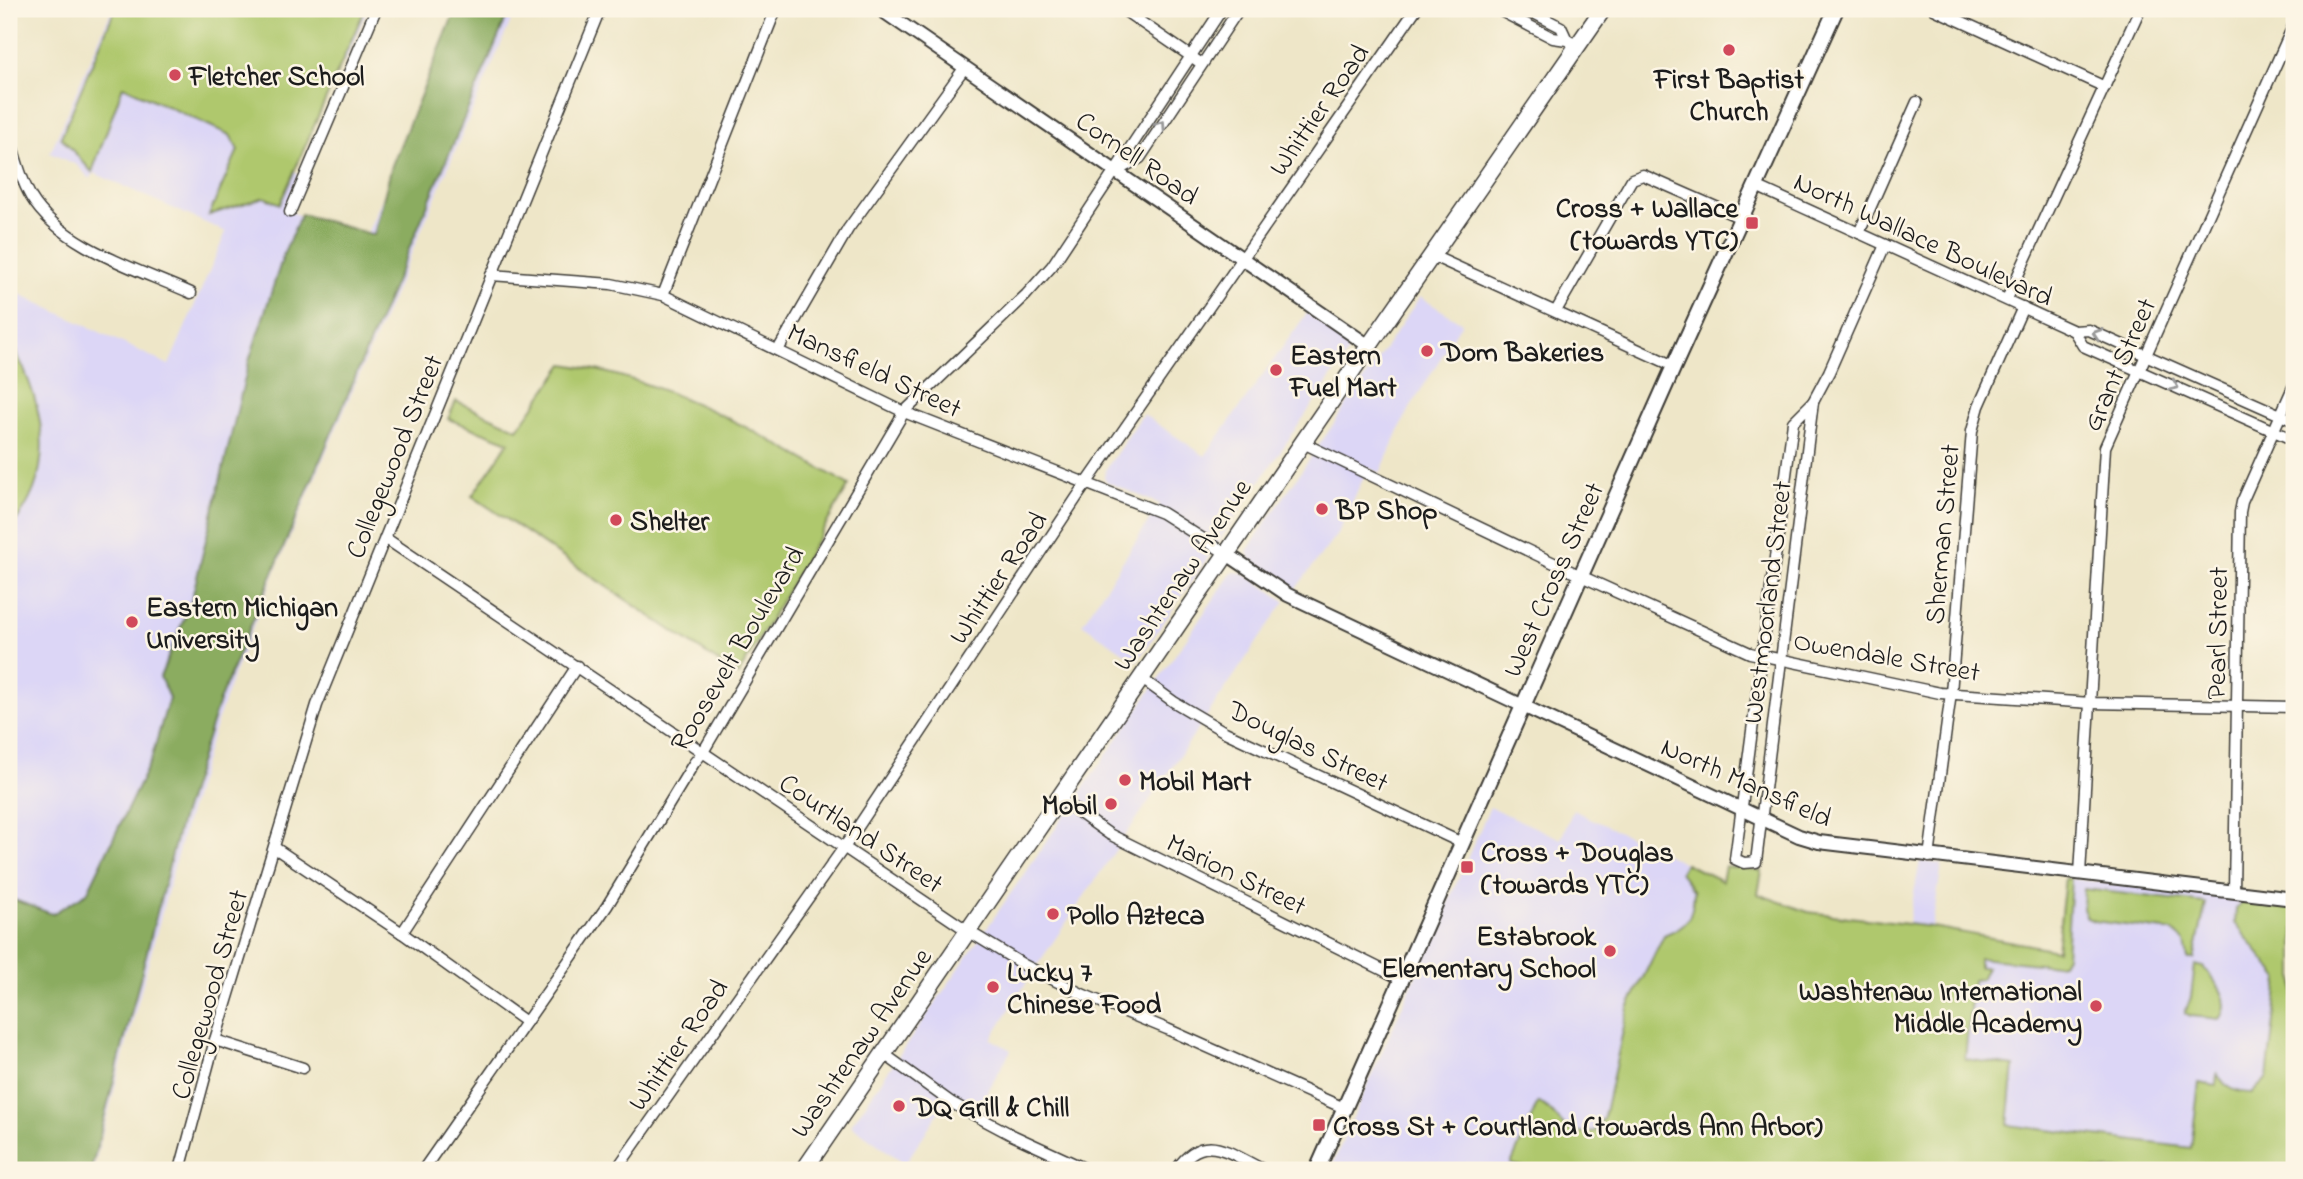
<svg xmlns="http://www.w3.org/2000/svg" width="2303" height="1179" font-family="'Indie Flower',sans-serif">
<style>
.built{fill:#dcd6f6}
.green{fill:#afc86d;stroke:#667244;stroke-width:2}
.forest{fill:#8bac60;stroke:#54643e;stroke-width:2}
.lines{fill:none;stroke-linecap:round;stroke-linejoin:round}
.minor-casing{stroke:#3c3a36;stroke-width:13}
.tertiary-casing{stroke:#3c3a36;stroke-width:16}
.secondary-casing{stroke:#3c3a36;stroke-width:18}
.primary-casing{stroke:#3c3a36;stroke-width:19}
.minor{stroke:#fff;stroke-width:10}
.tertiary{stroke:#fff;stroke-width:12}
.secondary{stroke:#fff;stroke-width:14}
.primary{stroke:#fff;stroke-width:16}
.oneway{stroke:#999}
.poi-dot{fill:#d1495b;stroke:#fcf5e5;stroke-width:2.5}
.labels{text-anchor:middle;stroke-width:5;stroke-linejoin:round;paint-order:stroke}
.poi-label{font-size:28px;font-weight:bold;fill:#1c1c1c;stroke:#fcf5e5;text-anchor:start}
.street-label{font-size:28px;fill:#1c1c1c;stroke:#fcf5e5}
</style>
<rect width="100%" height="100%" fill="#fcf5e5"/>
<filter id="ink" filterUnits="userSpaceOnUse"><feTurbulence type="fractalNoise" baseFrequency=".0143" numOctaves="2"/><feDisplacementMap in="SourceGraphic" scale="14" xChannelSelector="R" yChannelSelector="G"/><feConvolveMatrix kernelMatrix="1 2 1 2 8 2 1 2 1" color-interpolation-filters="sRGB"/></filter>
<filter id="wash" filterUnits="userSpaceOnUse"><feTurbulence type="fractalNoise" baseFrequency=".00686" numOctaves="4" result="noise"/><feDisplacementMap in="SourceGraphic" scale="28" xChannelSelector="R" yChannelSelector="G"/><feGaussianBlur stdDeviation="1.57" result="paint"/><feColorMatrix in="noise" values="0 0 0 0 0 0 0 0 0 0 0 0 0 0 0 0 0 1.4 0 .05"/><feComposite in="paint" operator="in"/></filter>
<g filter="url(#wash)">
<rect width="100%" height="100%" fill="#eee6c8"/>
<g class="built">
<polygon points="112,9 368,9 345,62 281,36 235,146 298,174 284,209 363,243 463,9 516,9 278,565 232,679 209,745 185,826 93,1170 9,1170 9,289 169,365 226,232 94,173 90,179 77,165 50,153"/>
<polygon points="1420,297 1462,323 1406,415 1380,473 1368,468 1338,533 1294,591 1251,561 1247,551"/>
<polygon points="1307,313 1346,342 1348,348 1347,354 1137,661 1082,624 1160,504 1107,482 1104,477 1106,469 1143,414 1205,456"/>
<polygon points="1234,572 1244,573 1285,601 1036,967 991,1039 1011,1050 975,1114 947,1099 905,1164 851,1125 1231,574"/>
<polygon points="1490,807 1561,839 1573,810 1722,881 1725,866 1762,871 1758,894 1808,912 1908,925 1920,861 1942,864 1932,927 2057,950 2065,878 2294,905 2294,1170 1330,1170"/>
</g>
<g class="green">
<polygon points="115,9 365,9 280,204 264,197 209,215 238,150 230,135 123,86 92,172 61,137"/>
<path d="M 9,339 C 43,400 62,471 9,529 Z"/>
<path d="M 564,364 C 667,379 760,433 849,485 L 738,675 L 472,496 L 509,442 L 448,419 L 456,401 L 518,429 Z"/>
<path d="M 1685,863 L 1722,881 L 1725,866 L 1762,871 L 1758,894 L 1808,912 L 1932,927 L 2057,950 L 2065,878 L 2071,879 L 2066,956 L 2062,963 L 2048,965 L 1979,958 L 1979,967 L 1987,967 L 1981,979 L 1973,980 L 1965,1059 L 2014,1066 L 2008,1125 L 2191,1148 L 2199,1083 L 2216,1086 L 2217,1074 C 2227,1088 2235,1093 2252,1093 L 2267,1078 L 2279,979 L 2235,923 L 2236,909 L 2244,901 L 2294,907 L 2294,1170 L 1533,1170 L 1511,1164 L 1538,1102 C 1565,1115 1557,1139 1595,1131 L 1604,1117 L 1628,1008 L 1664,935 C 1689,925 1693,917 1694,891 L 1680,872 Z"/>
<polygon points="2084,889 2206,903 2194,959 2188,959 2185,942 2172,931 2094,921 2087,918 2083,909"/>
<path d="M 2195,965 L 2203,967 C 2215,981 2234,1001 2220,1019 L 2191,1016 L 2185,1013 L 2191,997 Z"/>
</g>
<polygon class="forest" points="456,9 510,9 219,701 180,823 91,1170 9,1170 9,898 52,914 87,893 151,760 169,698 160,677 191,602 249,361 284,253 301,214 374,235 392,165"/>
</g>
<g filter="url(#ink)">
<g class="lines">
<defs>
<g id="minor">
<polyline points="1122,9 1202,64"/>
<polyline points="1497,9 1553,38 1567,40 1578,46"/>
<polyline points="1526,9 1561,27 1567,40"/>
<polyline points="1934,9 2105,87"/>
<path d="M 9,135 C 15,155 20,178 31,197 C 61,247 140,270 191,293"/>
<polyline points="1118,170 1140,158 1239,9"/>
<polyline points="1756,186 2074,331 2089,330 2294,421"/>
<polyline points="290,212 376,9"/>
<polyline points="1859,233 1917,102"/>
<polyline points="1433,256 1674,366"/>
<polyline points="491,275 611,284 663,295 904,412 1162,513 1227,554"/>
<polyline points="663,295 776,9"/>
<polyline points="2007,299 2140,9"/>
<polyline points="1556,311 1632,179 1643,175 1741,218"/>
<polyline points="2074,331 2083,346 2294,440"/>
<polyline points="778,350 848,229 965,67"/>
<polygon points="1813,402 1756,862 1744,863 1735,859 1793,422"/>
<polyline points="1813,402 1829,372 1885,245"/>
<polyline points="1303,443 1581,576 1750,653 1940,693 2091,703 2294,707"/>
<polyline points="385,538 968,931 1024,965 1084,995 1167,1029 1344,1108"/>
<polyline points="1142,679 1174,702 1225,732 1462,843"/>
<polyline points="1060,799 1109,834 1401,979"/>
<polyline points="275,848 402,933 526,1022"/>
<polyline points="1929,857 1951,693 1972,431 1979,406 2023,307"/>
<polyline points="2080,874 2105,447 2294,24"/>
<polyline points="2234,892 2240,512 2242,502 2294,385"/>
<polyline points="402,933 577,666"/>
<polyline points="215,1040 303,1068"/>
<polyline points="884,1054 952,1103 1012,1135 1088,1170"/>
<polyline points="180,1170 215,1040 317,705 600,9"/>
<polyline points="423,1170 607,906 694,763 703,752 904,412 1026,295 1052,266 1222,9"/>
<polyline points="616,1170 852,836 1077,497 1416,9"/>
<path d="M 1176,1170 C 1204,1129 1228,1153 1264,1170"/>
</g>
<g id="tertiary">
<polyline points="880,9 1369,346"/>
<polyline points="1227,554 1288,595 1799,836 1819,842 2294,899"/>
</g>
<polyline id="secondary" points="1317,1170 1674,366 1836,9"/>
<polyline id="primary" points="804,1170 1369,346 1603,9"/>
</defs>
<use href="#minor" class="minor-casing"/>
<use href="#tertiary" class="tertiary-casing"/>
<use href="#secondary" class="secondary-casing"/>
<use href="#primary" class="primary-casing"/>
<use href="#minor" class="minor"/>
<use href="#tertiary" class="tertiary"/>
<use href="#secondary" class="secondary"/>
<use href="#primary" class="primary"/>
</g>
<defs><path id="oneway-chevron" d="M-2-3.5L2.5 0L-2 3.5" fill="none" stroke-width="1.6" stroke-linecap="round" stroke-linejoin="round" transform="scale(1.75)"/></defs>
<g class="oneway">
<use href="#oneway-chevron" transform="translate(1161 125) rotate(-56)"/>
<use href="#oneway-chevron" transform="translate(2097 334) rotate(-161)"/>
<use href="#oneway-chevron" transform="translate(2174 386) rotate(24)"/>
</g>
</g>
<g class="poi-dot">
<circle cx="1729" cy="50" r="7"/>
<circle cx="175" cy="75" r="7"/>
<rect x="1745" y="216" width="14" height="14" rx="3.5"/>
<circle cx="1427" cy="351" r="7"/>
<circle cx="1276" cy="370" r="7"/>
<circle cx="1322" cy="509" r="7"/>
<circle cx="616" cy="520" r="7"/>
<circle cx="132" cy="622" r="7"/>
<circle cx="1125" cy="780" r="7"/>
<circle cx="1111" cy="804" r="7"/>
<rect x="1460" y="860" width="14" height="14" rx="3.5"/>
<circle cx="1053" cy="914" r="7"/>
<circle cx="1610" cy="951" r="7"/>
<circle cx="993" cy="987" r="7"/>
<circle cx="2096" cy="1006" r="7"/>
<circle cx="899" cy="1106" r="7"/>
<rect x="1312" y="1118" width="14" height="14" rx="3.5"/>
</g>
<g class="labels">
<g class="poi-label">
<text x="189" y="85">Fletcher School</text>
<text x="1729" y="88" text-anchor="middle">First Baptist<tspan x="1729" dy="32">Church</tspan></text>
<text x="1738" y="217" text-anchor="end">Cross + Wallace<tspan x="1738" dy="32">(towards YTC)</tspan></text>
<text x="1441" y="361">Dom Bakeries</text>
<text x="1290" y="364">Eastern<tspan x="1290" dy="32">Fuel Mart</tspan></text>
<text x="1336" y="519">BP Shop</text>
<text x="630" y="530">Shelter</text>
<text x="146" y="616">Eastern Michigan<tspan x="146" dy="32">University</tspan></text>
<text x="1139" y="790">Mobil Mart</text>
<text x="1097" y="814" text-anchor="end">Mobil</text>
<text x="1481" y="861">Cross + Douglas<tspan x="1481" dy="32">(towards YTC)</tspan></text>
<text x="1067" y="924">Pollo Azteca</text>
<text x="1596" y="945" text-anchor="end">Estabrook<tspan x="1596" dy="32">Elementary School</tspan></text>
<text x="1007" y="981">Lucky 7<tspan x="1007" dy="32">Chinese Food</tspan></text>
<text x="2082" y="1000" text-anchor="end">Washtenaw International<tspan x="2082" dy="32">Middle Academy</tspan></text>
<text x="913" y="1116">DQ Grill &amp; Chill</text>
<text x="1333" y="1135">Cross St + Courtland (towards Ann Arbor)</text>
</g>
<g class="street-label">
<text transform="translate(1318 109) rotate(-55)" y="10">Whittier Road</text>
<text transform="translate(1138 157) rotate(35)" y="10">Cornell Road</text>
<text transform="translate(1924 238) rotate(25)" y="10">North Wallace Boulevard</text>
<text transform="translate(2118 364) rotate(-66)" y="10">Grant Street</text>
<text transform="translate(875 369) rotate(25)" y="10">Mansfield Street</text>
<text transform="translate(393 456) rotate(-68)" y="10">Collegewood Street</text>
<text transform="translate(1941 534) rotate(-85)" y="10">Sherman Street</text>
<text transform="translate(1181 574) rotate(-56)" y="10">Washtenaw Avenue</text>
<text transform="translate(997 577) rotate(-56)" y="10">Whittier Road</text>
<text transform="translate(1552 579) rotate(-66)" y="10">West Cross Street</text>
<text transform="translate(1766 602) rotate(-83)" y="10">Westmoorland Street</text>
<text transform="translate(2216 633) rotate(-89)" y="10">Pearl Street</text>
<text transform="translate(736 648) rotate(-59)" y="10">Roosevelt Boulevard</text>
<text transform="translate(1887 655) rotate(10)" y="10">Owendale Street</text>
<text transform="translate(1309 745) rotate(26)" y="10">Douglas Street</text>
<text transform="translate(1747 781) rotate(24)" y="10">North Mansfield</text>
<text transform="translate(862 832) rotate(34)" y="10">Courtland Street</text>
<text transform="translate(1237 873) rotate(26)" y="10">Marion Street</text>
<text transform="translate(208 994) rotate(-74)" y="10">Collegewood Street</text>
<text transform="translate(860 1042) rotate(-55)" y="10">Washtenaw Avenue</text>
<text transform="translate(677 1044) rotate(-55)" y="10">Whittier Road</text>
</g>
</g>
<rect width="2303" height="1179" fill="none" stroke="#fcf5e5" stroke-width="35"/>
</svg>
